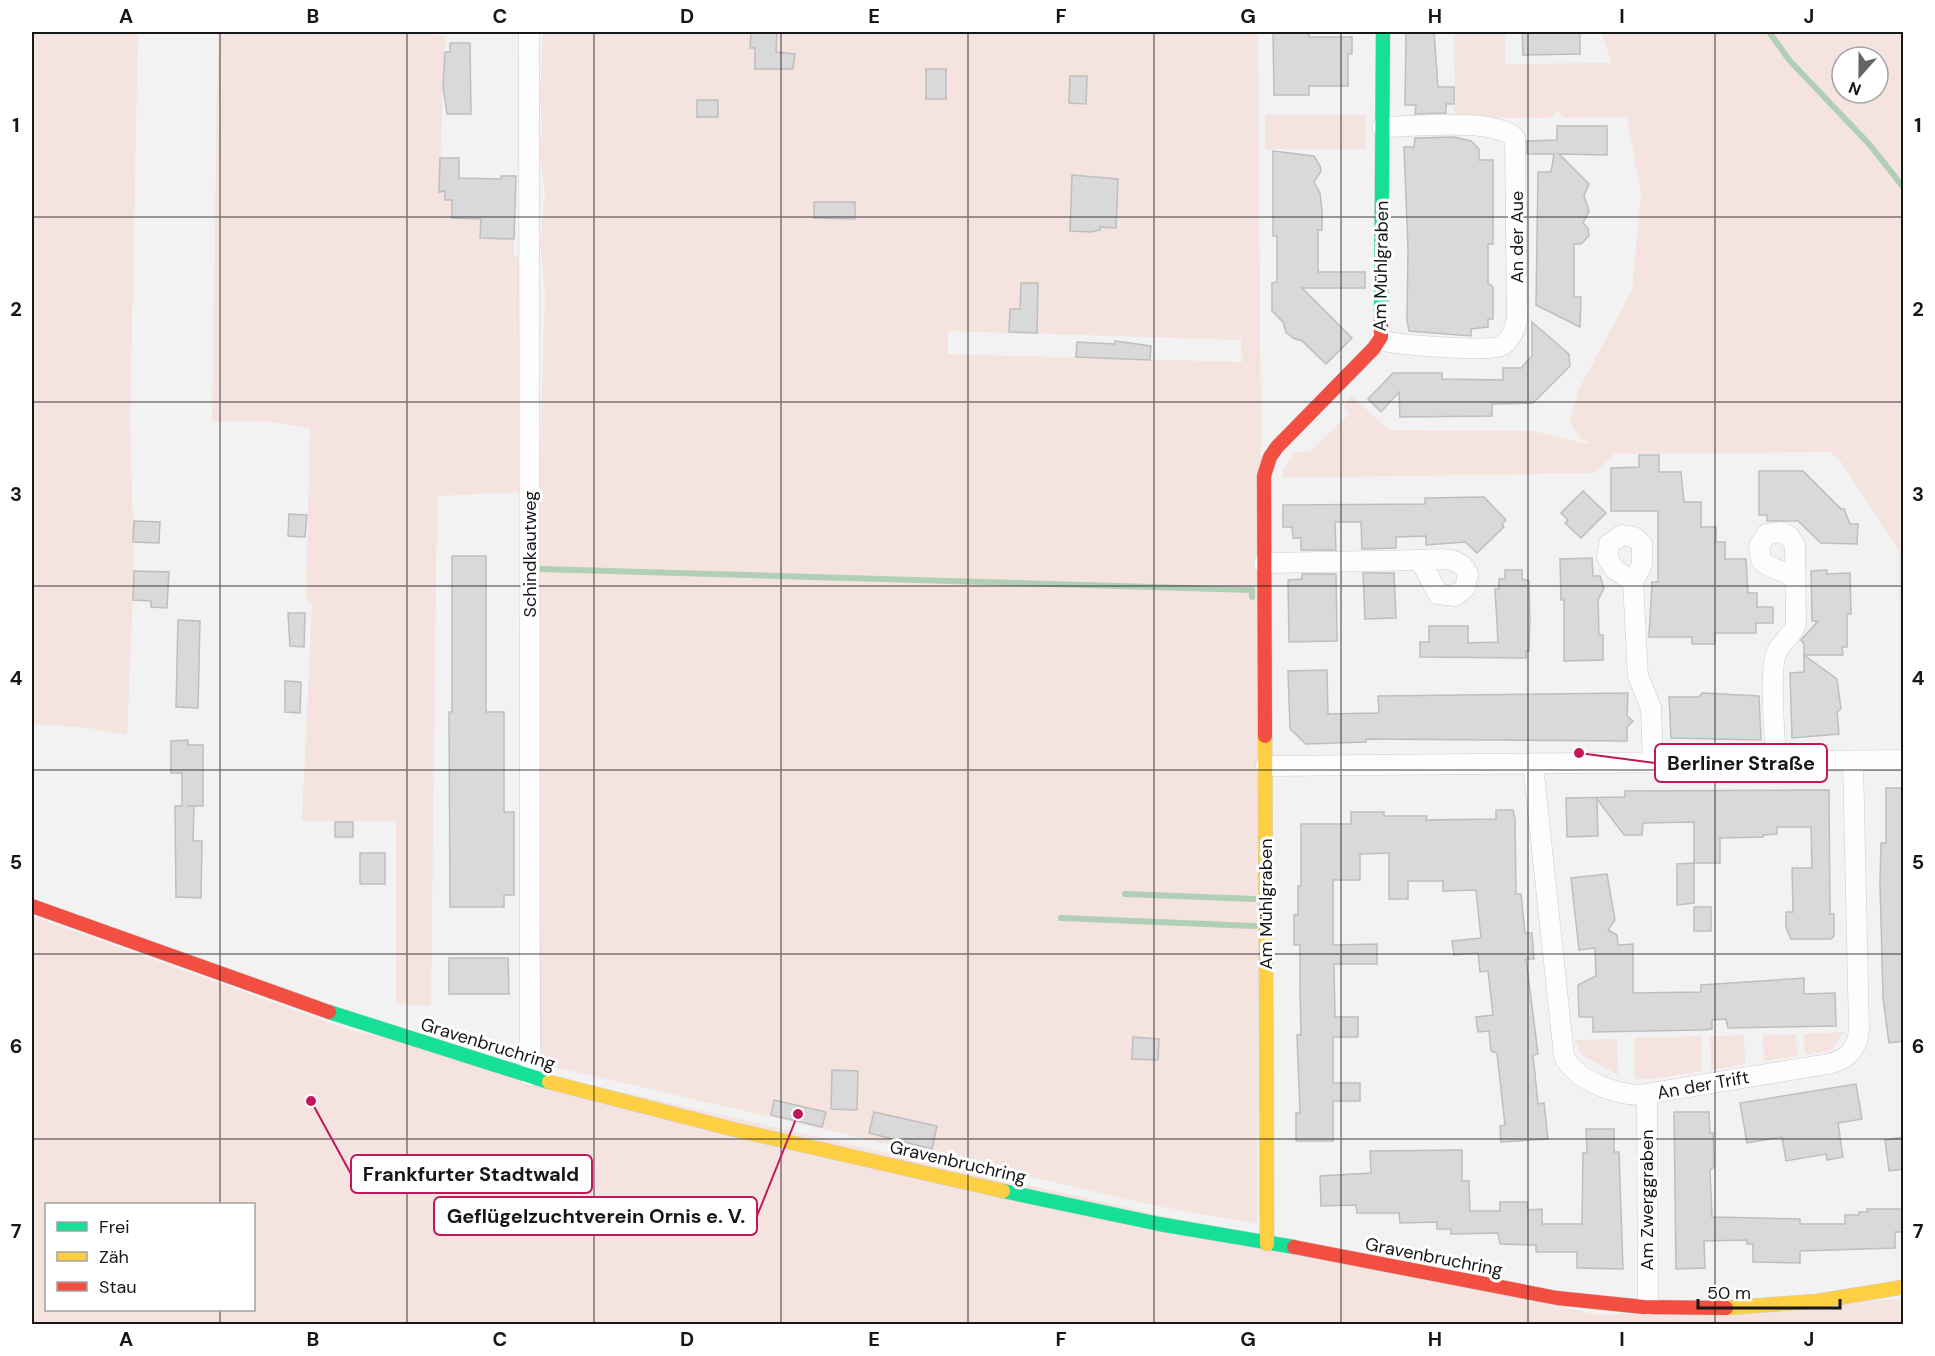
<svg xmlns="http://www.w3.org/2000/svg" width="1935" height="1356" font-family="'DM Sans',sans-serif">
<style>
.green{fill:#f5e3e0;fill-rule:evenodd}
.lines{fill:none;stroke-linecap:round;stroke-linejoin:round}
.stream{stroke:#b1cfb5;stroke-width:6}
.building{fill:#d8d9d8;stroke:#bebebe;stroke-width:1.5}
.street-casing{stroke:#cccdcc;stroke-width:21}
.fast-casing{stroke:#cccdcc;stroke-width:15}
.slow-casing{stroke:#cccdcc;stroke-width:15}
.jam-casing{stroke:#cccdcc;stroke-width:15}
.street{stroke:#fdfdfd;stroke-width:20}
.fast{stroke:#16e098;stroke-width:14}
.slow{stroke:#ffcf43;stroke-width:14}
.jam{stroke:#f24e42;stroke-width:14}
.grid{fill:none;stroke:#161717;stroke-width:1.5;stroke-opacity:0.55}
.labels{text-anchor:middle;stroke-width:6;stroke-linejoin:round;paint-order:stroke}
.street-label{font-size:18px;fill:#161717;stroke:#fff}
.leader{fill:none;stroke:#c2185b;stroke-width:2}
.callout-dot{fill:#c2185b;stroke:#fff;stroke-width:2}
.callout{fill:#fff;stroke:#c2185b;stroke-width:2}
.callout-label{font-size:20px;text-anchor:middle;font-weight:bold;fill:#161717}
.neatline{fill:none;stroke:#161717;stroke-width:2}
.grid-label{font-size:20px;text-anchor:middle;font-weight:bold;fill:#161717}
</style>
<rect width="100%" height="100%" fill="#f1f2f1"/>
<g class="green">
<polygon points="32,32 138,32 130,420 134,571 127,735 89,728 32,724"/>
<polygon points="218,32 435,32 435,35 445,36 439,191 445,191 452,200 452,218 481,219 481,238 514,239 514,256 522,259 522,492 437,496 431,1006 396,1004 396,821 302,821 312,605 306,599 310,428 269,422 212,421"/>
<path d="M 543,32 L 1258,32 L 1261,458 L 1257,1224 L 1157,1206 L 541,1064 L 537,850 L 538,514 L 545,295 L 540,242 L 545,192 L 539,153 L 542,127 L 540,95 ZM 948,331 L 1241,340 L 1242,362 L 948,354 Z"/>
<path d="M 1454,32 L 1505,32 L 1505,64 L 1612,63 L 1601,32 L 1903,32 L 1903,739 L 1900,739 L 1899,551 L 1841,462 L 1830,452 L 1614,454 L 1594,473 L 1282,478 L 1284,468 L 1296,452 L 1309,452 L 1349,414 L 1344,406 L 1352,396 L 1389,430 L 1533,431 L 1592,445 L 1579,437 L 1570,422 L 1578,391 L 1632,290 L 1641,194 L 1627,117 L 1564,118 L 1557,111 L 1551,118 L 1455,118 ZM 1842,57 L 1878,57 L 1878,93 L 1842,93 Z"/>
<rect x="1265" y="115" width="101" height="34"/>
<path d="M 32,916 L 350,1030 L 1597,1315 L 1903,1299 L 1903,1324 L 32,1324 ZM 46,1204 L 254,1204 L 254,1310 L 46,1310 Z"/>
<polygon points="1844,1032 1831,1050 1805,1055 1804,1034"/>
<polygon points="1796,1034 1797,1056 1764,1061 1763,1035"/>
<polygon points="1744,1035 1745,1064 1711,1070 1710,1036"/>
<polygon points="1701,1036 1702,1071 1651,1079 1635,1079 1634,1038"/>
<polygon points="1617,1039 1618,1075 1582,1055 1575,1040"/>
</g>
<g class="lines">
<g class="stream">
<polyline points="1769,32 1790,61 1869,144 1904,188"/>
<polyline points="540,569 1252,590 1252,597"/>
<polyline points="1125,894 1255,899"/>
<polyline points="1061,918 1255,926"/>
</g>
</g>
<g class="building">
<polygon points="751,32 777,32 776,52 795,54 793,69 755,69 755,48 750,48"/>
<polygon points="1273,32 1309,32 1309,37 1352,37 1352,54 1348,54 1348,86 1309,86 1309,95 1274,95"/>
<polygon points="1406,32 1434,32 1438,87 1454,87 1454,104 1446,104 1446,113 1415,114 1416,105 1405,105"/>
<polygon points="1522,32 1580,32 1580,54 1523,55"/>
<polygon points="450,43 470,43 471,114 447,114 443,86 445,52 450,52"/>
<rect x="926" y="69" width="20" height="30"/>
<polygon points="1070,76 1087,76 1086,104 1069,103"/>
<rect x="697" y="100" width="21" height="17"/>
<polygon points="1557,126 1607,126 1607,155 1559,154 1589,184 1584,196 1589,211 1583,223 1588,228 1589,236 1581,244 1574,244 1574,297 1581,297 1580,327 1536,305 1538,172 1551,172 1554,154 1527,154 1527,141 1557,140"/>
<polygon points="1454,137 1471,141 1479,149 1479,160 1493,160 1493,244 1488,244 1488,283 1493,287 1493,319 1488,319 1488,327 1471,329 1471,336 1409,331 1407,320 1408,249 1404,147 1414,147 1415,138"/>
<polygon points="1273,151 1314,156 1320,166 1321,171 1314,182 1320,193 1322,211 1322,230 1318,230 1318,272 1365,272 1365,288 1302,288 1352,338 1326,364 1302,341 1293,338 1286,332 1283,322 1272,311 1272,283 1277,282 1277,236 1273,236"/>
<polygon points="440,158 459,158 459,178 501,179 501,176 516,176 514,239 480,238 481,219 452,218 452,200 445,200 445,191 439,192"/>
<polygon points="1072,175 1118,179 1116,228 1100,227 1100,230 1091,232 1070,231"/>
<polygon points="814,202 855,202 855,219 814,218"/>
<polygon points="1021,283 1038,283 1037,333 1009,332 1010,309 1020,309"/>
<polygon points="1532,322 1569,354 1570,366 1533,403 1492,404 1492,416 1400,417 1399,392 1381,412 1368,399 1393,373 1442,373 1442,379 1503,380 1503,368 1521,368 1532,356"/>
<polygon points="1115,341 1151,346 1150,360 1076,357 1077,342 1115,344"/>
<polygon points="1639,455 1659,455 1659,472 1681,472 1684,502 1701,502 1701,527 1716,527 1716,542 1725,542 1725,559 1746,559 1748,593 1757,593 1757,607 1773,607 1773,623 1756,623 1756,633 1715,633 1715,644 1692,644 1692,637 1649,637 1652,582 1658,582 1658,511 1611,511 1611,468 1639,467"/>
<polygon points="1759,471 1803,471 1841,509 1844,509 1850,524 1858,524 1857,544 1821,543 1798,521 1767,521 1767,515 1759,515"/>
<polygon points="1583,491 1606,513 1581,538 1565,523 1568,520 1561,513"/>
<polygon points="1484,497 1506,520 1502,524 1504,527 1477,553 1465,542 1426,545 1426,536 1396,537 1396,548 1362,549 1361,522 1335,522 1336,550 1301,550 1301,538 1293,538 1292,527 1283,527 1283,505 1425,504 1425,498"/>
<polygon points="289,514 307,515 305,537 288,536"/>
<polygon points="134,521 160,522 159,543 133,542"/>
<polygon points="452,556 486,556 486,712 504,712 504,812 514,812 514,895 504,895 504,907 450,907 449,712 452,712"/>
<polygon points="1592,558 1593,576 1600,576 1604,588 1598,600 1599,635 1603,635 1603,660 1564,661 1564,600 1561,600 1560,559"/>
<polygon points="1505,570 1522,570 1522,579 1529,581 1530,620 1529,651 1526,651 1526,658 1420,657 1420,642 1429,642 1429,626 1468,626 1468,643 1498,642 1495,589 1499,589 1499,579 1505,579"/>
<polygon points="1827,570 1827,574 1850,573 1851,614 1847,614 1847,647 1842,647 1843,655 1804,655 1837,679 1841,709 1837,712 1839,734 1792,738 1790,673 1804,672 1804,644 1801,640 1818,621 1812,621 1811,571"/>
<polygon points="134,571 169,572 167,608 151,607 151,601 133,600"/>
<polygon points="1363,573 1394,573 1396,618 1365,619"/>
<polygon points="1302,574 1336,574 1337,641 1289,642 1288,580 1302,579"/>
<polygon points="288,613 305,613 304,647 290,646"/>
<polygon points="178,620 200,621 198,708 176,707"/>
<polygon points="1327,670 1328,714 1379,713 1378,696 1628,693 1627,716 1633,721 1627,727 1627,741 1366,739 1366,742 1306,744 1290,729 1288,671"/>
<polygon points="285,681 301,682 300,713 285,712"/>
<polygon points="1702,693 1759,696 1761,740 1671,738 1669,697 1699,697"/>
<polygon points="188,740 188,745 203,745 203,806 187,806 194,806 193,841 202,841 201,898 176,897 175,806 182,806 182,773 171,773 171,741"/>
<polygon points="1886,788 1904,788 1904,1041 1889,1043 1883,998 1880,882 1881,843 1886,843"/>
<polygon points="1829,790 1830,914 1834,914 1834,936 1831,939 1791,939 1786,927 1786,912 1793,912 1792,868 1812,868 1811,827 1777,827 1777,834 1763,835 1763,837 1720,838 1720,863 1694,863 1694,822 1643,823 1642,835 1624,835 1597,799 1598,836 1567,837 1566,798 1625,797 1625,791"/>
<polygon points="1496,810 1513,810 1515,819 1516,894 1521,894 1525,933 1532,933 1534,959 1526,959 1538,1054 1533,1055 1538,1104 1544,1103 1548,1139 1501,1142 1500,1126 1505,1125 1497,1053 1491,1051 1489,1031 1478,1032 1476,1017 1493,1015 1488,971 1480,972 1478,953 1454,955 1452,941 1481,938 1476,890 1443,891 1443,881 1408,881 1408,899 1389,899 1389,853 1360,854 1360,880 1333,880 1333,945 1377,944 1377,964 1334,964 1335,1017 1358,1017 1358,1037 1333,1037 1333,1083 1360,1083 1360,1101 1333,1101 1333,1141 1296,1141 1296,1113 1300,1113 1297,1035 1301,1035 1300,989 1300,945 1294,945 1294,915 1298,915 1298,886 1301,886 1301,824 1351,824 1351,812 1384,812 1384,816 1427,816 1426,820 1496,819"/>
<rect x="335" y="822" width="18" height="15"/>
<rect x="360" y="853" width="25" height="31"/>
<polygon points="1694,863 1694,903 1677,905 1677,864"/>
<polygon points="1607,874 1615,920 1608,930 1617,935 1618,945 1633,944 1633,993 1701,992 1701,985 1804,978 1804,994 1835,993 1836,1026 1728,1028 1726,1019 1712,1020 1712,1029 1703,1030 1593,1032 1593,1017 1579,1017 1578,985 1596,976 1595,948 1579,950 1571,878"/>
<rect x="1694" y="907" width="17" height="24"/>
<polygon points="449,958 508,958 509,994 449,994"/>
<polygon points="1133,1037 1159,1039 1158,1060 1132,1059"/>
<polygon points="832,1070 858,1071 857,1110 831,1109"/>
<polygon points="1856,1084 1862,1119 1838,1123 1843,1157 1827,1160 1826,1154 1786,1161 1782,1137 1747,1143 1740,1103"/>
<polygon points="774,1100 826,1112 822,1127 771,1115"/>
<polygon points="874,1112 937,1126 932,1149 869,1133"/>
<polygon points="1674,1112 1709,1112 1710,1133 1713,1133 1714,1167 1710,1170 1712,1217 1800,1219 1800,1224 1845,1224 1845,1215 1859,1215 1859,1212 1868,1212 1867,1209 1904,1209 1904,1232 1895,1232 1895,1248 1800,1251 1800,1263 1753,1262 1753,1244 1747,1244 1747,1240 1704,1241 1705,1268 1676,1269"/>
<polygon points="1586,1129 1614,1129 1614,1152 1619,1152 1623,1269 1577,1268 1577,1252 1536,1252 1536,1245 1500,1244 1498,1233 1451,1234 1451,1229 1437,1229 1437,1222 1400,1223 1399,1213 1357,1213 1356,1205 1321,1206 1320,1176 1371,1173 1370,1151 1462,1150 1462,1181 1469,1181 1470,1211 1500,1211 1500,1202 1527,1202 1528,1210 1542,1209 1542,1224 1582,1224 1583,1153 1587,1153"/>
<polygon points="1904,1137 1904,1169 1889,1171 1885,1140"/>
</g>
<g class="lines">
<defs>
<g id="street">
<polyline points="529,32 530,1076"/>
<path d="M 1380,340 C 1397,345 1486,352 1501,346 C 1511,341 1515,329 1517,319 L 1515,138 C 1493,117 1413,127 1382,127"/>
<path d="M 1420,560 C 1438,560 1459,554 1468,574 L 1465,588 L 1455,596 L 1438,594 Z"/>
<polyline points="1264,563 1420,560"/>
<polyline points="1633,582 1642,565 1642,544 1634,537 1622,535 1609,544 1607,557 1614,569 1633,582 1638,676 1651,708 1653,763"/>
<path d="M 1776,761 C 1775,738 1769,673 1776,654 C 1780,642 1793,636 1796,624 L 1795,545 L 1789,536 L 1780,532 L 1767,534 L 1759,546 L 1761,560 C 1771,571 1785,569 1795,579"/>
<path d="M 1533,765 L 1564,1056 C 1575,1080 1614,1094 1639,1095 L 1828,1064 C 1847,1060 1857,1050 1859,1030 L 1853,761"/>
<polyline points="1266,766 1904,760"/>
<polyline points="1647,1095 1648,1305"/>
</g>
<g id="fast">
<polyline points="1381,319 1383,32"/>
<polyline points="329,1012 549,1082"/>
<polyline points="1003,1191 1159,1224 1294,1247"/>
</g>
<g id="slow">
<polyline points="1265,736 1267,1244"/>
<polyline points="549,1082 732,1129 1003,1191"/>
<polyline points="1726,1308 1818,1301 1904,1287"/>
</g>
<g id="jam">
<polyline points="1265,736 1264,476 1270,457 1277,447 1374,348 1381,337 1381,319"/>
<polyline points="32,906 329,1012"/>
<polyline points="1294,1247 1557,1298 1644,1307 1726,1308"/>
</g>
</defs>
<use href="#street" class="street-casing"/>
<use href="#fast" class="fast-casing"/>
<use href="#slow" class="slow-casing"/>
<use href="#jam" class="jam-casing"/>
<use href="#street" class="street"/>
<use href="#fast" class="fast"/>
<use href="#slow" class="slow"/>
<use href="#jam" class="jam"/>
</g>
<path class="grid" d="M 220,32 L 220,1204M 407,32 L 407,1324M 594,32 L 594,1324M 781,32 L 781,1324M 968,32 L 968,1324M 1154,32 L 1154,1324M 1341,32 L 1341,1324M 1528,32 L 1528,1324M 1715,32 L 1715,1324M 32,217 L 1904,217M 32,402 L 1904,402M 32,586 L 1904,586M 32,770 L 1904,770M 32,954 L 1904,954M 32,1139 L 1904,1139M 220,1310 L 220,1324"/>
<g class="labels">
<g class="street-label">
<text transform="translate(1517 237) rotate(-90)" y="6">An der Aue</text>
<text transform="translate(1381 266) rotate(-89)" y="6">Am Mühlgraben</text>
<text transform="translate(530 554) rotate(-90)" y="6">Schindkautweg</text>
<text transform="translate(1266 904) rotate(-90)" y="6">Am Mühlgraben</text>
<text transform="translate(488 1044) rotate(17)" y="6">Gravenbruchring</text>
<text transform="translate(1703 1085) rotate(-10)" y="6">An der Trift</text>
<text transform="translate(958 1162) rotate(13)" y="6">Gravenbruchring</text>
<text transform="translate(1647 1200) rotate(-90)" y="6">Am Zwerggraben</text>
<text transform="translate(1434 1257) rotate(11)" y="6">Gravenbruchring</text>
</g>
</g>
<path class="leader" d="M1579 753L1655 763M311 1101L351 1174M798 1114L757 1216"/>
<g class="callout-dot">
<circle cx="1579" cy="753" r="6"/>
<circle cx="311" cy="1101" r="6"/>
<circle cx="798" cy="1114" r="6"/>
</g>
<g class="callout">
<rect x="1655" y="744" width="172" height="38" rx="6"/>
<rect x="351" y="1155" width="241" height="38" rx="6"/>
<rect x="434" y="1197" width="323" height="38" rx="6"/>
</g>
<g class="callout-label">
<text x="1741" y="770">Berliner Straße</text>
<text x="471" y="1181">Frankfurter Stadtwald</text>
<text x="596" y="1223">Geflügelzuchtverein Ornis e. V.</text>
</g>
<rect width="1935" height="1356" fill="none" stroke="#ffffff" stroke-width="66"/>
<rect x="45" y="1203" width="210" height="108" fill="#ffffff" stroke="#a2a2a2" stroke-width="1.5"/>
<rect x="57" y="1222" width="30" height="9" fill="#16e098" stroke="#a2a2a2" stroke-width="1.5"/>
<text x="99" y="1233" font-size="18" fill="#161717">Frei</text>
<rect x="57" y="1252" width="30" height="9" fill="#ffcf43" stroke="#a2a2a2" stroke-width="1.5"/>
<text x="99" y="1263" font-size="18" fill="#161717">Zäh</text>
<rect x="57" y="1282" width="30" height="9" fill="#f24e42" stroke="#a2a2a2" stroke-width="1.5"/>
<text x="99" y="1293" font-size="18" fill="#161717">Stau</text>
<g transform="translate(1860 75) rotate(201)"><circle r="28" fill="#ffffff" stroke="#a2a2a2" stroke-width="1.5"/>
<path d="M0-4.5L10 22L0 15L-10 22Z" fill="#636463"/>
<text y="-9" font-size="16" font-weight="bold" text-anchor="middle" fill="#161717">N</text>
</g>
<path d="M1698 1299v9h142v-9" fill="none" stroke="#161717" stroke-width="3"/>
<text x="1707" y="1299" font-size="18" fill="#161717" stroke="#ffffff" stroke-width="4.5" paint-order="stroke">50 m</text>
<rect x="33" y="33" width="1869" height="1290" class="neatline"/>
<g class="grid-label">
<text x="126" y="23">A</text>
<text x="313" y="23">B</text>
<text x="500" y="23">C</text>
<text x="687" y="23">D</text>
<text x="874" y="23">E</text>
<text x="1061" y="23">F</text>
<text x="1248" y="23">G</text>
<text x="1435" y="23">H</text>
<text x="1622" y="23">I</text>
<text x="1809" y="23">J</text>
<text x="16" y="132">1</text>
<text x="1918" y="132">1</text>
<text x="16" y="316">2</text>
<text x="1918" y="316">2</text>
<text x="16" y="501">3</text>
<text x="1918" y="501">3</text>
<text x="16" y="685">4</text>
<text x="1918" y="685">4</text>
<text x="16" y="869">5</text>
<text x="1918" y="869">5</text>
<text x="16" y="1053">6</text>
<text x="1918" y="1053">6</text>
<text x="16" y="1238">7</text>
<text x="1918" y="1238">7</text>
<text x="126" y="1346">A</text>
<text x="313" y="1346">B</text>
<text x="500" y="1346">C</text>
<text x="687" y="1346">D</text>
<text x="874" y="1346">E</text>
<text x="1061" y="1346">F</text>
<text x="1248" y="1346">G</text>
<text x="1435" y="1346">H</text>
<text x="1622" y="1346">I</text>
<text x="1809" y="1346">J</text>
</g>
</svg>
